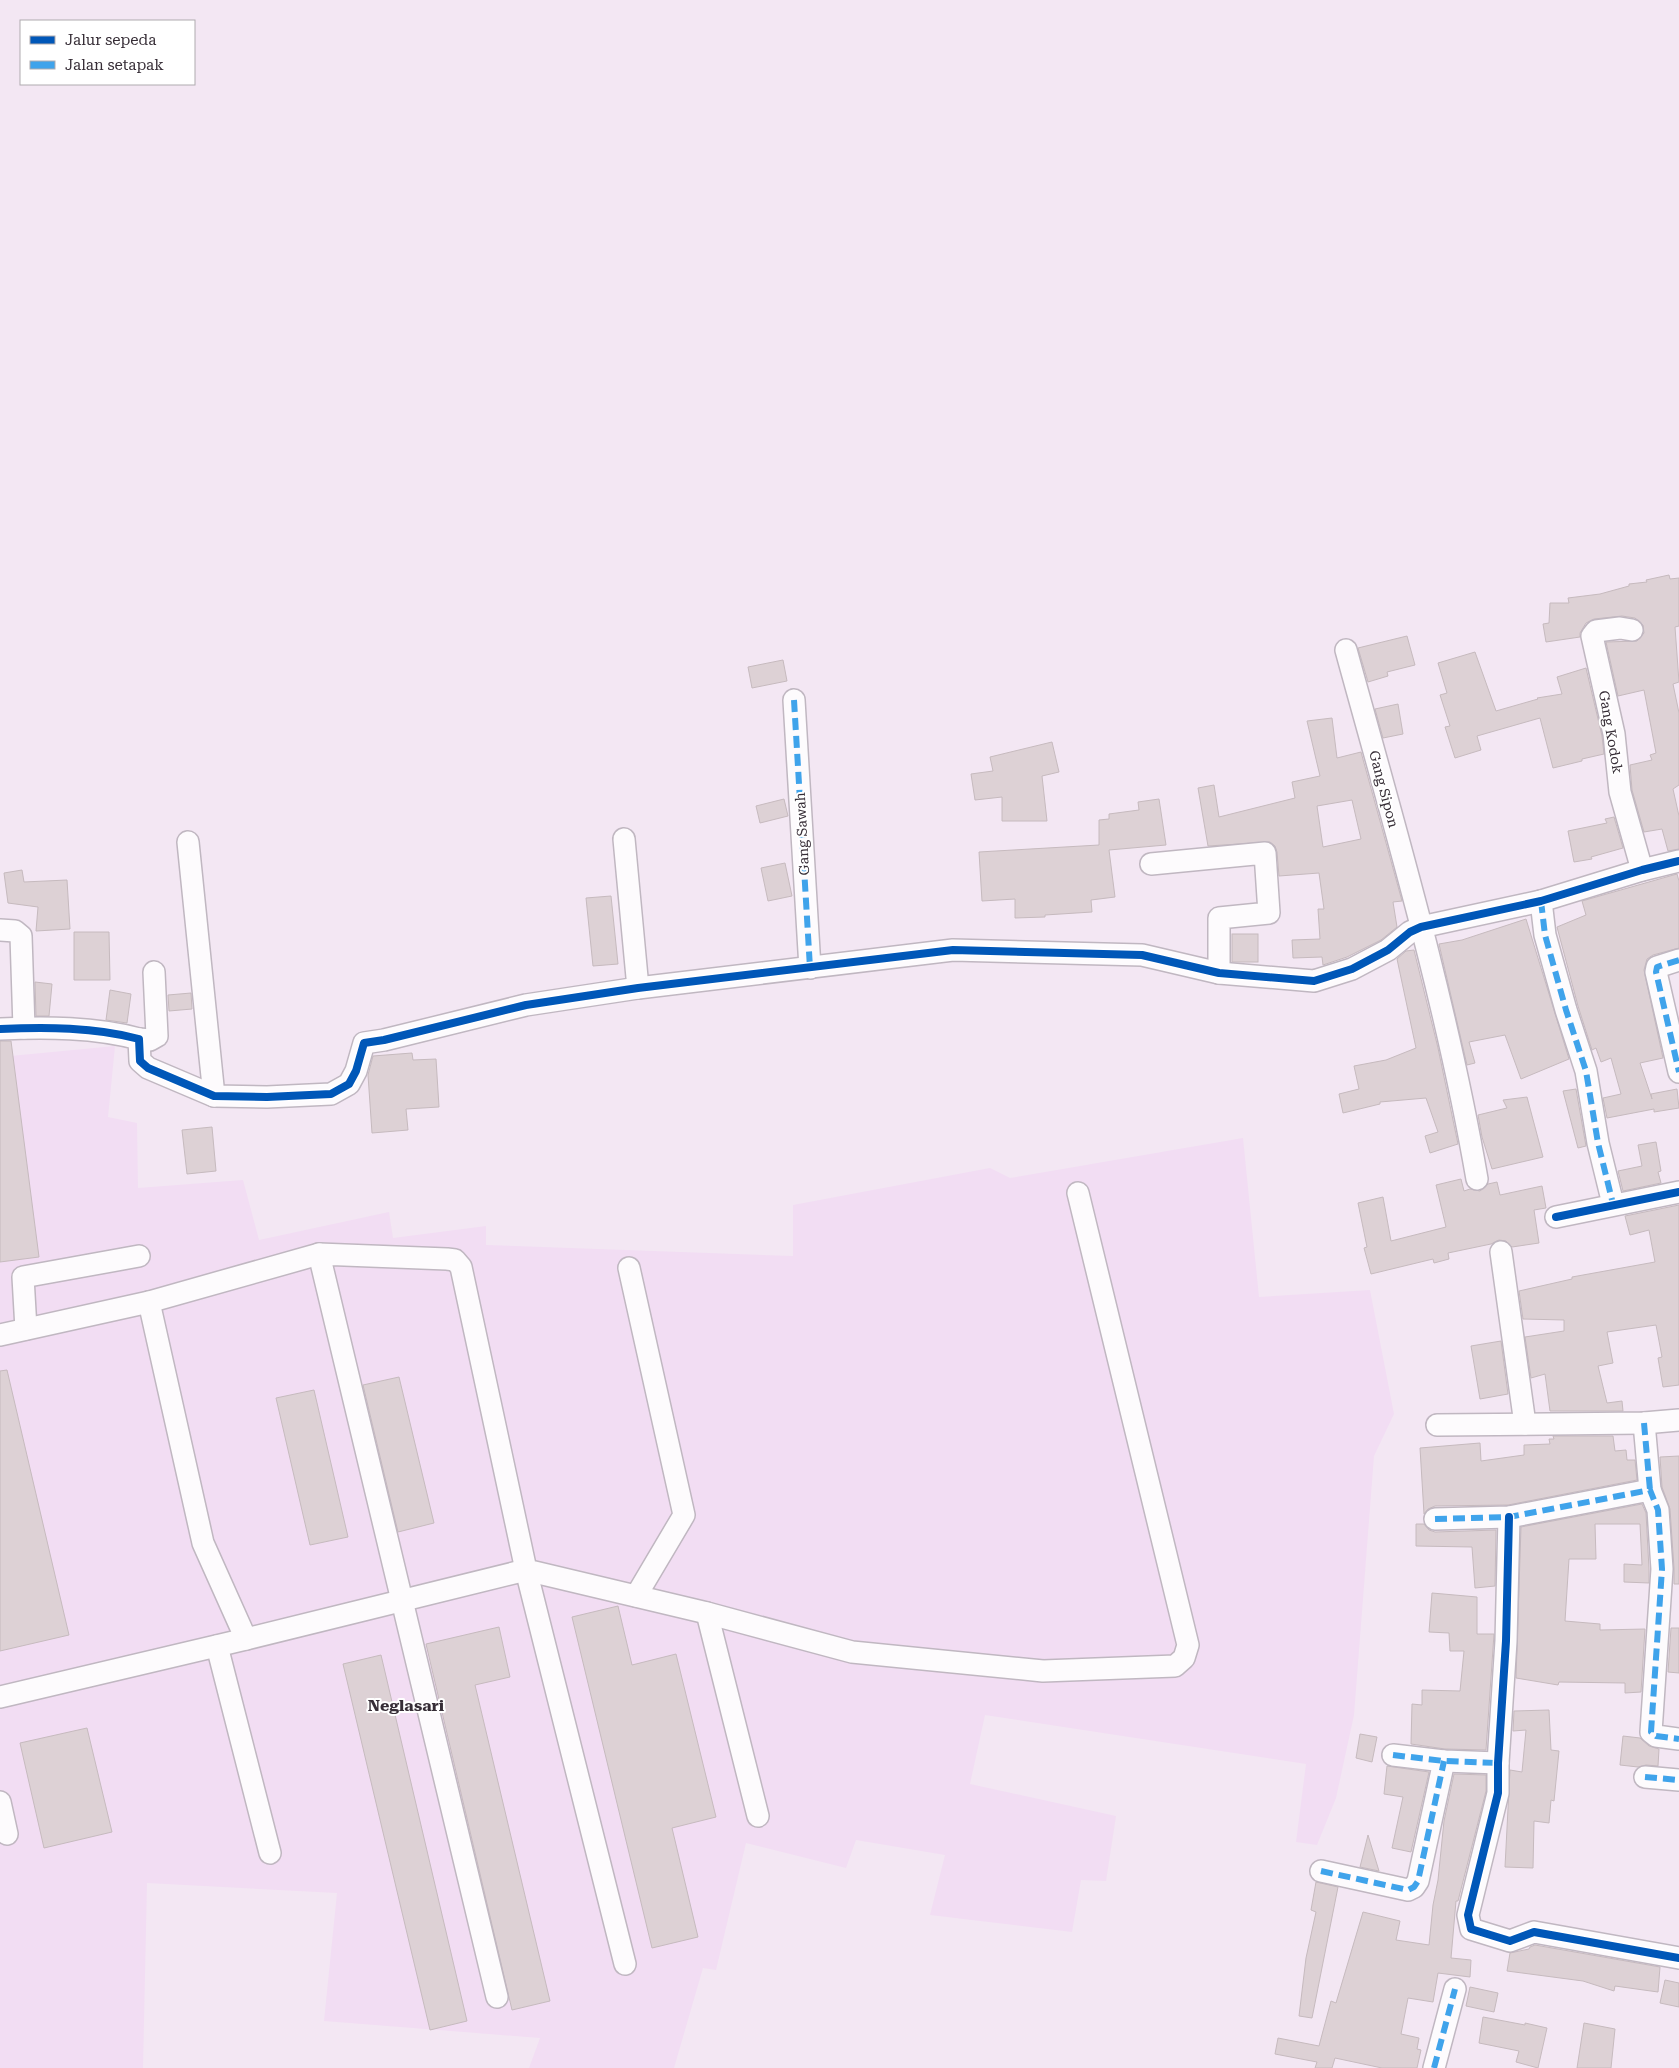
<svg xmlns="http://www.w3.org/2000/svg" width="1679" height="2068" font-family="'Roboto Serif',serif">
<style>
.built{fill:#f2ddf3}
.building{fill:#ddd1d5;stroke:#c6babe;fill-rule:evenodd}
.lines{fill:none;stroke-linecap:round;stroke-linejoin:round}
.minor-casing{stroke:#c0b7c1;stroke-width:24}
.minor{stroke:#fdfbfd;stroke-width:21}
.quiet{stroke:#3fa3eb;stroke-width:6;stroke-dasharray:12 6;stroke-linecap:butt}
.cycleway-casing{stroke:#fff;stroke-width:11}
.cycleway{stroke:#0057b8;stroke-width:8}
.labels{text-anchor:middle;stroke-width:4;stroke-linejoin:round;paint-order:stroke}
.street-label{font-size:14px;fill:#362d36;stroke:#fff}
.quarter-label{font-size:16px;font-weight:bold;fill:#362d36;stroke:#fff}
</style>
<rect width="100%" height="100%" fill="#f3e7f3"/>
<polygon class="built" points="115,1046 108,1117 137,1123 138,1188 243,1180 259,1240 389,1212 393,1238 486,1226 486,1245 793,1256 793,1205 990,1168 1010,1178 1243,1138 1259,1297 1370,1290 1394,1414 1374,1456 1354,1715 1336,1798 1317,1845 1296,1842 1306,1764 985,1715 970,1784 1116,1816 1106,1881 1081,1880 1072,1932 930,1915 945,1855 856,1840 846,1868 746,1843 716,1970 703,1968 674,2068 529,2068 540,2038 324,2021 337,1893 147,1883 143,2068 0,2068 0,1057"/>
<g class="building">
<polygon points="1669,575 1670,579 1679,578 1679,626 1675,627 1679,682 1673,684 1679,713 1679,785 1673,789 1679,816 1679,849 1668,851 1662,829 1644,832 1632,790 1630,765 1652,760 1650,755 1656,753 1644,690 1618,696 1606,642 1637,641 1644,633 1643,625 1635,618 1622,616 1594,619 1586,623 1580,633 1580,637 1546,642 1543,624 1549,623 1550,603 1569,603 1568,598 1600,594 1629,586 1629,584 1647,582 1646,580"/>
<polygon points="1407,636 1415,665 1387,672 1388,676 1368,682 1358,648"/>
<polygon points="1475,652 1496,711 1538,699 1537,698 1562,694 1557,677 1586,668 1602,736 1604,754 1582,759 1582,761 1553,768 1540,718 1477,736 1481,750 1455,758 1445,727 1450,726 1440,695 1447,693 1438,663"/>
<polygon points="783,660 787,681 752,688 748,667"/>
<polygon points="1398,704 1403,734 1383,738 1375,709"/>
<path d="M 1332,718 L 1337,758 L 1361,752 L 1402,901 L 1393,902 L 1397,927 L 1381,940 L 1347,957 L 1323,965 L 1322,957 L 1293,958 L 1292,940 L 1320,939 L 1318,909 L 1324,909 L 1319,873 L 1279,876 L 1277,852 L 1275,846 L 1270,842 L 1208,846 L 1198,788 L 1214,785 L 1219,817 L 1295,798 L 1292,782 L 1320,776 L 1307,721 ZM 1352,800 L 1361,839 L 1323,847 L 1317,806 Z"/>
<polygon points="1052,742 1059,772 1042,776 1047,821 1002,821 1002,797 975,800 971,774 993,771 990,757"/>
<polygon points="784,799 788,816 760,823 756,806"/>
<polygon points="1159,799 1166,845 1109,850 1115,897 1091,900 1092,912 1045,915 1045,917 1015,918 1015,899 982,901 979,852 1099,845 1099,820 1109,819 1109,814 1139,810 1138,802"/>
<polygon points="1614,817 1623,848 1591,857 1592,859 1574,862 1568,831 1607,823 1605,819"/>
<polygon points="785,863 792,896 768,901 761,868"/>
<polygon points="22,870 24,882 67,880 70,929 36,931 38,907 8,903 4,873"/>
<polygon points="1677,874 1679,881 1679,948 1653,955 1647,959 1644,970 1663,1058 1640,1063 1652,1099 1651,1094 1677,1089 1679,1108 1654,1112 1654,1109 1607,1118 1603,1098 1621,1094 1611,1058 1601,1062 1596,1048 1592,1050 1578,1006 1557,927 1586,915 1582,901"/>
<polygon points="611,896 618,964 593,966 586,898"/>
<polygon points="1526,919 1569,1059 1521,1079 1505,1035 1469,1042 1475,1063 1467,1065 1439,944 1462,940"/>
<polygon points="74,932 109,932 110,980 74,980"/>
<rect x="1232" y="934" width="26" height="28"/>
<polygon points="1414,950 1438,1048 1458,1144 1430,1153 1425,1136 1438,1132 1426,1098 1380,1102 1380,1104 1343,1113 1339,1094 1359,1089 1354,1066 1386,1060 1416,1048 1397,959 1406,951"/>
<polygon points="35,982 52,984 49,1016 36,1016"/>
<polygon points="110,990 131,994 127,1023 106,1020"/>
<polygon points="191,993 192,1009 169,1011 168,995"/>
<polygon points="0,1041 11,1041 39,1257 0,1262"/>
<polygon points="412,1053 413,1060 436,1059 439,1107 406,1109 408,1130 372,1133 368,1075 373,1056"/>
<polygon points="1576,1089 1586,1146 1578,1148 1563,1091"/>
<polygon points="1527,1097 1543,1157 1492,1169 1482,1137 1478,1115 1507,1108 1503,1100"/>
<polygon points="212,1127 216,1171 187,1174 182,1130"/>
<polygon points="1656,1142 1661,1171 1658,1172 1661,1183 1623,1191 1618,1171 1642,1166 1638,1145"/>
<polygon points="1461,1179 1464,1191 1470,1189 1480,1191 1488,1184 1497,1182 1500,1195 1542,1186 1546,1208 1534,1210 1539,1243 1512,1247 1506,1241 1499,1240 1491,1244 1448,1253 1449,1259 1434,1263 1433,1259 1371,1274 1364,1248 1367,1247 1358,1203 1383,1197 1391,1241 1446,1227 1436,1185"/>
<polygon points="1679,1205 1679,1385 1663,1387 1658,1358 1662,1357 1656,1325 1607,1332 1613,1363 1598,1366 1607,1403 1622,1401 1623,1411 1550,1411 1545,1374 1531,1378 1525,1337 1564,1331 1564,1320 1523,1319 1519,1291 1572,1279 1572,1277 1655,1262 1649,1230 1630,1235 1625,1216"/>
<polygon points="1501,1341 1508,1394 1480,1399 1471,1346"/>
<polygon points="7,1370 69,1635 0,1651 0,1371"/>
<polygon points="399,1377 434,1523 398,1532 363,1385"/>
<polygon points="314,1390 348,1537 310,1545 276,1398"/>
<polygon points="1553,1436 1613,1436 1615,1451 1626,1450 1627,1460 1635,1460 1637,1480 1508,1505 1435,1506 1428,1509 1424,1514 1420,1448 1480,1443 1481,1461 1524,1455 1524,1445 1550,1444 1549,1439 1554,1439"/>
<polygon points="1679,1456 1679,1584 1674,1584 1674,1568 1670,1509 1662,1487 1660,1457"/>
<polygon points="1642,1504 1646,1513 1649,1569 1649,1583 1624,1582 1624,1564 1642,1565 1640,1524 1595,1524 1596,1559 1569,1559 1565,1621 1600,1624 1600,1630 1645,1629 1641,1692 1625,1693 1625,1683 1559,1682 1558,1685 1516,1678 1521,1527"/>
<polygon points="1416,1524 1424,1524 1429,1530 1435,1532 1496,1530 1495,1586 1475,1588 1472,1547 1416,1546"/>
<polygon points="1432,1593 1477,1597 1477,1634 1494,1634 1486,1750 1445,1749 1411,1744 1412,1704 1422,1705 1422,1690 1460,1691 1464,1651 1450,1651 1449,1633 1429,1632"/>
<polygon points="618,1606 632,1665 676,1654 716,1817 672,1828 698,1937 652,1948 572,1617"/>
<polygon points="499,1627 510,1677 475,1685 550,2001 512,2010 426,1644"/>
<polygon points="1671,1628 1679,1628 1679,1673 1668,1672"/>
<polygon points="381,1655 467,2021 430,2030 343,1664"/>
<polygon points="1549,1710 1551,1750 1559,1751 1554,1801 1551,1800 1549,1823 1534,1821 1533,1868 1505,1867 1510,1770 1522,1772 1526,1730 1513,1731 1514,1711"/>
<polygon points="87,1728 112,1832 44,1848 20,1743"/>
<polygon points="1360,1734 1377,1737 1372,1762 1356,1758"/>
<polygon points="1623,1736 1640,1738 1649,1746 1659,1749 1658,1766 1646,1765 1638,1767 1620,1765"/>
<polygon points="1387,1766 1429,1772 1411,1852 1392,1848 1403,1797 1384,1794"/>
<polygon points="1454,1774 1486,1775 1486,1791 1458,1901 1456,1901 1451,1958 1471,1960 1470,1977 1438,1973 1433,2002 1408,1998 1401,2034 1419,2038 1417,2049 1421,2050 1417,2068 1382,2068 1335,2058 1332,2068 1315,2068 1317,2062 1275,2054 1278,2038 1319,2046 1331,2001 1336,2003 1363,1912 1400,1921 1396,1940 1429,1945 1433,1905 1438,1880 1444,1821"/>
<polygon points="1368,1835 1379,1871 1360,1867"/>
<polygon points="1316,1882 1338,1887 1312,2018 1299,2016 1306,1958 1316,1912 1311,1910"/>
<polygon points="1535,1945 1660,1967 1658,1992 1615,1986 1614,1991 1583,1981 1507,1971 1510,1953 1529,1949 1530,1947"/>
<polygon points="1665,1980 1679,1983 1679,2007 1660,2003"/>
<polygon points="1470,1987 1498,1993 1494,2012 1466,2006"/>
<polygon points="1483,2017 1525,2025 1525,2023 1547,2028 1538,2068 1516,2062 1519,2051 1479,2043"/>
<polygon points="1584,2023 1615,2029 1611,2068 1577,2068"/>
</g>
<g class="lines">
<defs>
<g id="minor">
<polyline points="1632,630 1620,628 1596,631 1592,636 1614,734 1620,792 1642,870"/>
<path d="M 1346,650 C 1394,825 1446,1000 1477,1179"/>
<polyline points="794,700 810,968"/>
<polyline points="624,839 638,988"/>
<polyline points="188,842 214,1096"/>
<polyline points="1151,864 1265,853 1269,913 1219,918 1219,973"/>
<polyline points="1541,901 1545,935 1566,1010 1586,1071 1598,1143 1613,1204"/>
<polyline points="0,930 15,931 21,936 24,1028"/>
<polyline points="1679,960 1657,967 1656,972 1679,1072"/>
<path d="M 0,1029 C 45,1027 95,1027 139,1039 L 140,1061 L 148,1068 L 214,1096 L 267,1097 L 331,1094 L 349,1084 L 356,1071 L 364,1043 L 384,1040 L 526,1005 L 638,988 L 953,950 L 1142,955 L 1219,973 L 1314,981 L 1352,969 L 1388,950 L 1410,932 L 1421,927 L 1541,901 L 1642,870 L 1679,861"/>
<polyline points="139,1039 150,1040 157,1036 154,972"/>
<polyline points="1556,1217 1679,1192"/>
<polyline points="1501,1252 1525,1424"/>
<polyline points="629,1268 684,1515 636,1596"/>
<polyline points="149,1302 203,1543 246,1639"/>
<polyline points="26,1329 23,1277 139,1256"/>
<polyline points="0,1335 149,1302 319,1254"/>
<polyline points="1644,1423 1650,1490"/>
<polyline points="1437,1425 1644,1423 1679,1420"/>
<polyline points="1509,1517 1506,1641 1498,1763 1498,1793 1468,1915 1471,1929 1510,1941 1534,1932 1679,1958"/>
<polyline points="1435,1519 1509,1517 1650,1490 1658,1510 1662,1569 1651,1732 1656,1736 1679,1739"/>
<polyline points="707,1613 758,1816"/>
<polyline points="217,1646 270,1853"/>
<polyline points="0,1697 246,1639 526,1570 625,1964"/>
<polyline points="1393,1755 1444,1761 1498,1763"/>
<polyline points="1645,1777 1679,1780"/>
<polyline points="0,1802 7,1834"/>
<polyline points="1321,1871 1408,1890 1414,1887 1418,1881 1444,1761"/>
<polyline points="497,1997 319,1254 447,1259 455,1260 461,1267 526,1570 707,1613 852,1652 1043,1671 1175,1666 1184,1658 1188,1645 1078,1193"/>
<polyline points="1434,2068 1455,1989"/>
</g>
</defs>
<use href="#minor" class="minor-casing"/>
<use href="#minor" class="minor"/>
<g class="quiet">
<polyline points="794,700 810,968"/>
<polyline points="1541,901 1545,935 1566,1010 1586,1071 1598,1143 1613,1204"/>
<polyline points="1679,960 1657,967 1656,972 1679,1072"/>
<polyline points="1644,1423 1650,1490"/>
<polyline points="1435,1519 1509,1517 1650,1490 1658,1510 1662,1569 1651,1732 1656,1736 1679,1739"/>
<polyline points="1393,1755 1444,1761 1498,1763"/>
<polyline points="1645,1777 1679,1780"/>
<polyline points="1321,1871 1408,1890 1414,1887 1418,1881 1444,1761"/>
<polyline points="1434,2068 1455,1989"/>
</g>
<defs>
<g id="cycleway">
<path d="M 0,1029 C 45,1027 95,1027 139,1039 L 140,1061 L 148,1068 L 214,1096 L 267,1097 L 331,1094 L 349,1084 L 356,1071 L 364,1043 L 384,1040 L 526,1005 L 638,988 L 953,950 L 1142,955 L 1219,973 L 1314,981 L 1352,969 L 1388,950 L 1410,932 L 1421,927 L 1541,901 L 1642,870 L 1679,861"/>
<polyline points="1556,1217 1679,1192"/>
<polyline points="1509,1517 1506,1641 1498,1763 1498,1793 1468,1915 1471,1929 1510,1941 1534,1932 1679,1958"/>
</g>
</defs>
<use href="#cycleway" class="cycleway-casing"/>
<use href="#cycleway" class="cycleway"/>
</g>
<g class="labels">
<g class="street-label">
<text transform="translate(1611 732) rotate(80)" y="5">Gang Kodok</text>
<text transform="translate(1384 789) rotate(75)" y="5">Gang Sipon</text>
<text transform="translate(802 834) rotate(-93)" y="5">Gang Sawah</text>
</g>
<g class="quarter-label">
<text x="406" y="1711">Neglasari</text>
</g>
</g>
<rect x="20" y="20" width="175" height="65" fill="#ffffff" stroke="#afabaf"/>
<rect x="30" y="36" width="25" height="8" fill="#0057b8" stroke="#afabaf"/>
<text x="65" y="45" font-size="15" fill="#362d36">Jalur sepeda</text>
<rect x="30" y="61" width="25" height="8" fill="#3fa3eb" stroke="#afabaf"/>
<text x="65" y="70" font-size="15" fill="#362d36">Jalan setapak</text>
</svg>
